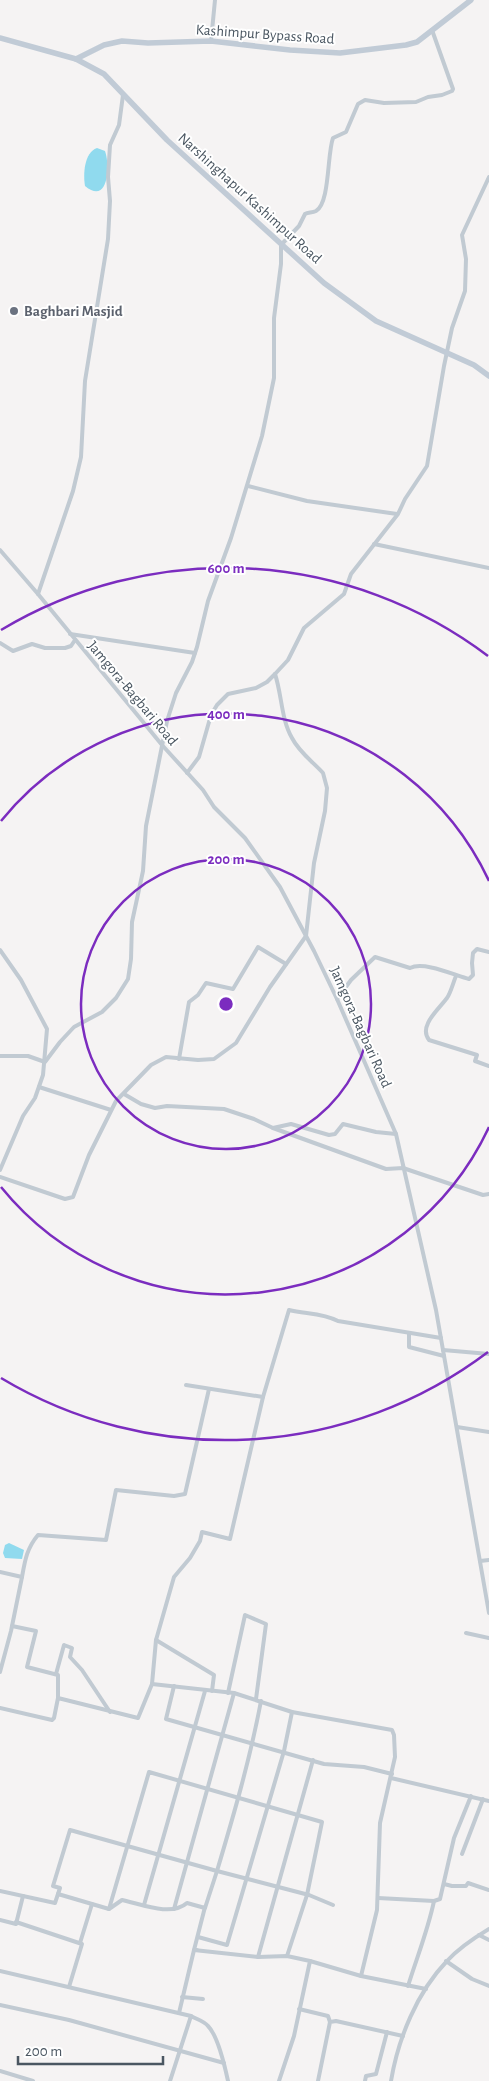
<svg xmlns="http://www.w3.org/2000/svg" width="489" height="2081" font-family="'Alegreya Sans',sans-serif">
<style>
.water{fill:#90daee}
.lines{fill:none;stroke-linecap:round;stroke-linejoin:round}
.street{stroke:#c1cad2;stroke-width:4}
.secondary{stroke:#c1cbd6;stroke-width:5.5}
.ring{fill:none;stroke:#7b2cbf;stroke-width:2.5}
.worship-dot{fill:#6b7280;stroke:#fff;stroke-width:2}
.labels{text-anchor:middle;stroke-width:4;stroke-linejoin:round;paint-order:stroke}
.street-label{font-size:15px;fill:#4a5661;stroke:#fff}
.worship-label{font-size:15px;font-weight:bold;fill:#5b616d;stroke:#fff;text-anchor:start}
.centre{fill:#7b2cbf;stroke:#fff;stroke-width:2.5}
.ring-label{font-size:15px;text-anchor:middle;font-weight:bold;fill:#7b2cbf;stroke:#fff;stroke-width:4;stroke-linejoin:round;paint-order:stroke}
</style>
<rect width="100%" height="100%" fill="#f5f3f3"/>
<g class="water">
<path d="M 97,148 L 105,151 C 110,164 109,206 85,186 C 83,174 84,153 97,148 Z"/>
<polygon points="9,1543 24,1550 22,1559 5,1558 3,1553 5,1545"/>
</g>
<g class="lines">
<g class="street">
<polyline points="211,41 215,0"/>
<polyline points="248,486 307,501 397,514"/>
<polyline points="374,544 489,568"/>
<polyline points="0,550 38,594 162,745 203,790 214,807 245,838 280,887 314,951 337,999 396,1134 436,1310 489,1613"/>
<polyline points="38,594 73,491 81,457 85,381 108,239 110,201 108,177 110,145 119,125 123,95"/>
<polyline points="70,634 195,653"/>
<polyline points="0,643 13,651 32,644 45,648 65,648 71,646 75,640"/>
<polyline points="187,773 199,757 211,715 217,705 228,694 256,688 267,682 275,674 288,660 304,628 344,594 351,574 398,514 405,499 427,466 444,366 452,328 465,291 466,259 462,235 489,177"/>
<polyline points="0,950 21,980 47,1029 43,1075 35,1098 23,1116 0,1170"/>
<path d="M 456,976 C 453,983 451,992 447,998 C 439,1009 418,1026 429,1040 L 477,1055 L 475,1061 L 489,1066"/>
<path d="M 337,999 L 351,980 L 375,957 L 410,968 C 424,961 454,975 469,979 L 473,975 L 472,963 L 473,953 L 477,949 L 489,952"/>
<path d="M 0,1056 L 28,1056 L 45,1062 L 60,1042 L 74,1027 L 102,1012 L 116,998 L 128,979 L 131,959 L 132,922 L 143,871 L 146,826 L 167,721 L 176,693 L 192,662 L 197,647 L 208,601 L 231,538 L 262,436 L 274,378 L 274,318 L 281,264 L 281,245 L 299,226 L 305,214 C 308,212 312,213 316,211 C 330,203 327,154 333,138 L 346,132 L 358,104 L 365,100 L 384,103 L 416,102 L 428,97 L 442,95 L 452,91 L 453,89 L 432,30"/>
<polyline points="179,1059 189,1002 198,995 206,983 233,989 258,947 286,964"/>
<polyline points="39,1087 111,1110"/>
<polyline points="124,1094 141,1104 155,1108 167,1106 224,1109 254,1119 273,1128 291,1124 329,1135 335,1134 343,1124 376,1132 396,1134"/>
<polyline points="273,1128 386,1169 403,1168 483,1195 489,1194"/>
<path d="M 0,1177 L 65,1199 L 73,1197 L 89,1155 L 116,1101 L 151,1065 L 166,1057 L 198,1060 L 214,1059 L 236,1043 L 270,987 L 306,936 L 314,863 L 325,811 L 327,788 L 323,773 C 313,762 299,752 292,738 C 281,719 282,695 275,674"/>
<polyline points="409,1333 409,1347 444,1356"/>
<polyline points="443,1350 489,1354"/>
<path d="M 186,1385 L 263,1397 L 289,1310 C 306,1314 323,1313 338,1321 L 441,1338"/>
<polyline points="457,1427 489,1432"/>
<polyline points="480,1561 489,1560"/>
<polyline points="0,1572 22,1577 11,1631 0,1672"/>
<path d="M 22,1577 C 25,1560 27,1548 38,1535 L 106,1540 L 116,1490 L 174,1496 L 185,1494 L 209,1389"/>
<polyline points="12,1626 36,1631 27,1667 58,1675 58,1698"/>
<polyline points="466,1633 489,1638"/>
<polyline points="156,1640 214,1675 212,1691"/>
<polyline points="56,1674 64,1645 72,1648 70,1657 82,1670 110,1712"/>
<polyline points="152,1684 156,1640 174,1577 190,1558 200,1541 202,1532 230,1539 263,1397"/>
<polyline points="174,1686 166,1719 324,1764 364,1767 392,1774"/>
<polyline points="228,1693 245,1615 266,1624 256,1699"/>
<polyline points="0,1708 52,1720 54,1718 58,1698 138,1718 152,1684 234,1693 292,1712 392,1730 394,1735 395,1757 380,1823 377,1910 361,1976"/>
<polyline points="391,1778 489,1801"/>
<polyline points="462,1854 483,1799"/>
<polyline points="444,1884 452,1886 466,1886 468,1883 489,1890"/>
<path d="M 0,1891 L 55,1903 L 58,1894 L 109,1909 L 122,1900 C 141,1904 171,1917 187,1903 L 205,1908 L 217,1871 L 309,1895 L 333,1905"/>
<path d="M 58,1894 L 60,1888 L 53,1886 L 70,1830 L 217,1871 C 234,1814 250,1759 261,1701"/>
<polyline points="378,1898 434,1901"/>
<polyline points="144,1905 205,1691"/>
<polyline points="205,1907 194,1950 258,1957 287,1956 310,1961 294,2036 279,2081"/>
<polyline points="109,1909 149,1772 322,1822 307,1895 287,1956"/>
<polyline points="174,1909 234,1693"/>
<polyline points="0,1920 16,1924 23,1896"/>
<polyline points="16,1922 82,1944 69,1987"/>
<polyline points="479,1935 489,1940"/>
<polyline points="198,1937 227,1945 284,1751 292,1712"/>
<polyline points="80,1943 92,1904"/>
<polyline points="258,1957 313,1760"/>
<polyline points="310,1961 361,1976 426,1989"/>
<polyline points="446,1961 472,1979 489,1986"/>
<path d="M 0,1971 L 191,2016 C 196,2019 204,2021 208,2026 C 218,2036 225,2067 228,2081"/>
<path d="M 408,1986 C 417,1957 428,1930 434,1901 L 440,1899 L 454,1838 L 471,1796"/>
<polyline points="182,1997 203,1999"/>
<polyline points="0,2005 69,2020 224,2063"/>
<polyline points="299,2009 328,2016 330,2022"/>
<polyline points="179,2013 194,1950 197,1950"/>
<polyline points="0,2071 33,2081"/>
<polyline points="170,2081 191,2016"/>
<polyline points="318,2081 330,2022 336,2021 403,2036"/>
<polyline points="365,2081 366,2076 376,2074 387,2032"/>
<path d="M 391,2081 C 398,2039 417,1992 447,1961 C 459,1948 474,1938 489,1929"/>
</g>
<g class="secondary">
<polyline points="0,38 76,59 104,74 167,140 324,283 376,321 474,365 489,376"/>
<polyline points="76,59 104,45 122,41 148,43 211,41 290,50 340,53 406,45 417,42 471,0"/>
</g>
</g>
<g class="ring">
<circle cx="226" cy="1004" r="145"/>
<path d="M489 1127A290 290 0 0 1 1 1187M1 821A290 290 0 0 1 489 881"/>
<path d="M488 1352A436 436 0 0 1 1 1378M1 630A436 436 0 0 1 488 656"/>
</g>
<circle class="worship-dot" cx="14" cy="311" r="5"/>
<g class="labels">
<g class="street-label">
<text transform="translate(265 34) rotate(4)" y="5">Kashimpur Bypass Road</text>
<text transform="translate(250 198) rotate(42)" y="5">Narshinghapur Kashimpur Road</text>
<text transform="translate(133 693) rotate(50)" y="5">Jamgora-Bagbari Road</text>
<text transform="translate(361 1027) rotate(66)" y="5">Jamgora-Bagbari Road</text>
</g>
<g class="worship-label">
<text x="24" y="316">Baghbari Masjid</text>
</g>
</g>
<circle cx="226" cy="1004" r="8" class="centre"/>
<g class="ring-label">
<text x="226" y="573">600 m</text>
<text x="226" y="719">400 m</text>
<text x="226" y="864">200 m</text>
</g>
<path d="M18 2056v8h145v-8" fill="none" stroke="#4a5661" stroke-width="2.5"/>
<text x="25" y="2056" font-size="15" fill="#4a5661" stroke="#ffffff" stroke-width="4" paint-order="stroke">200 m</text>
</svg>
